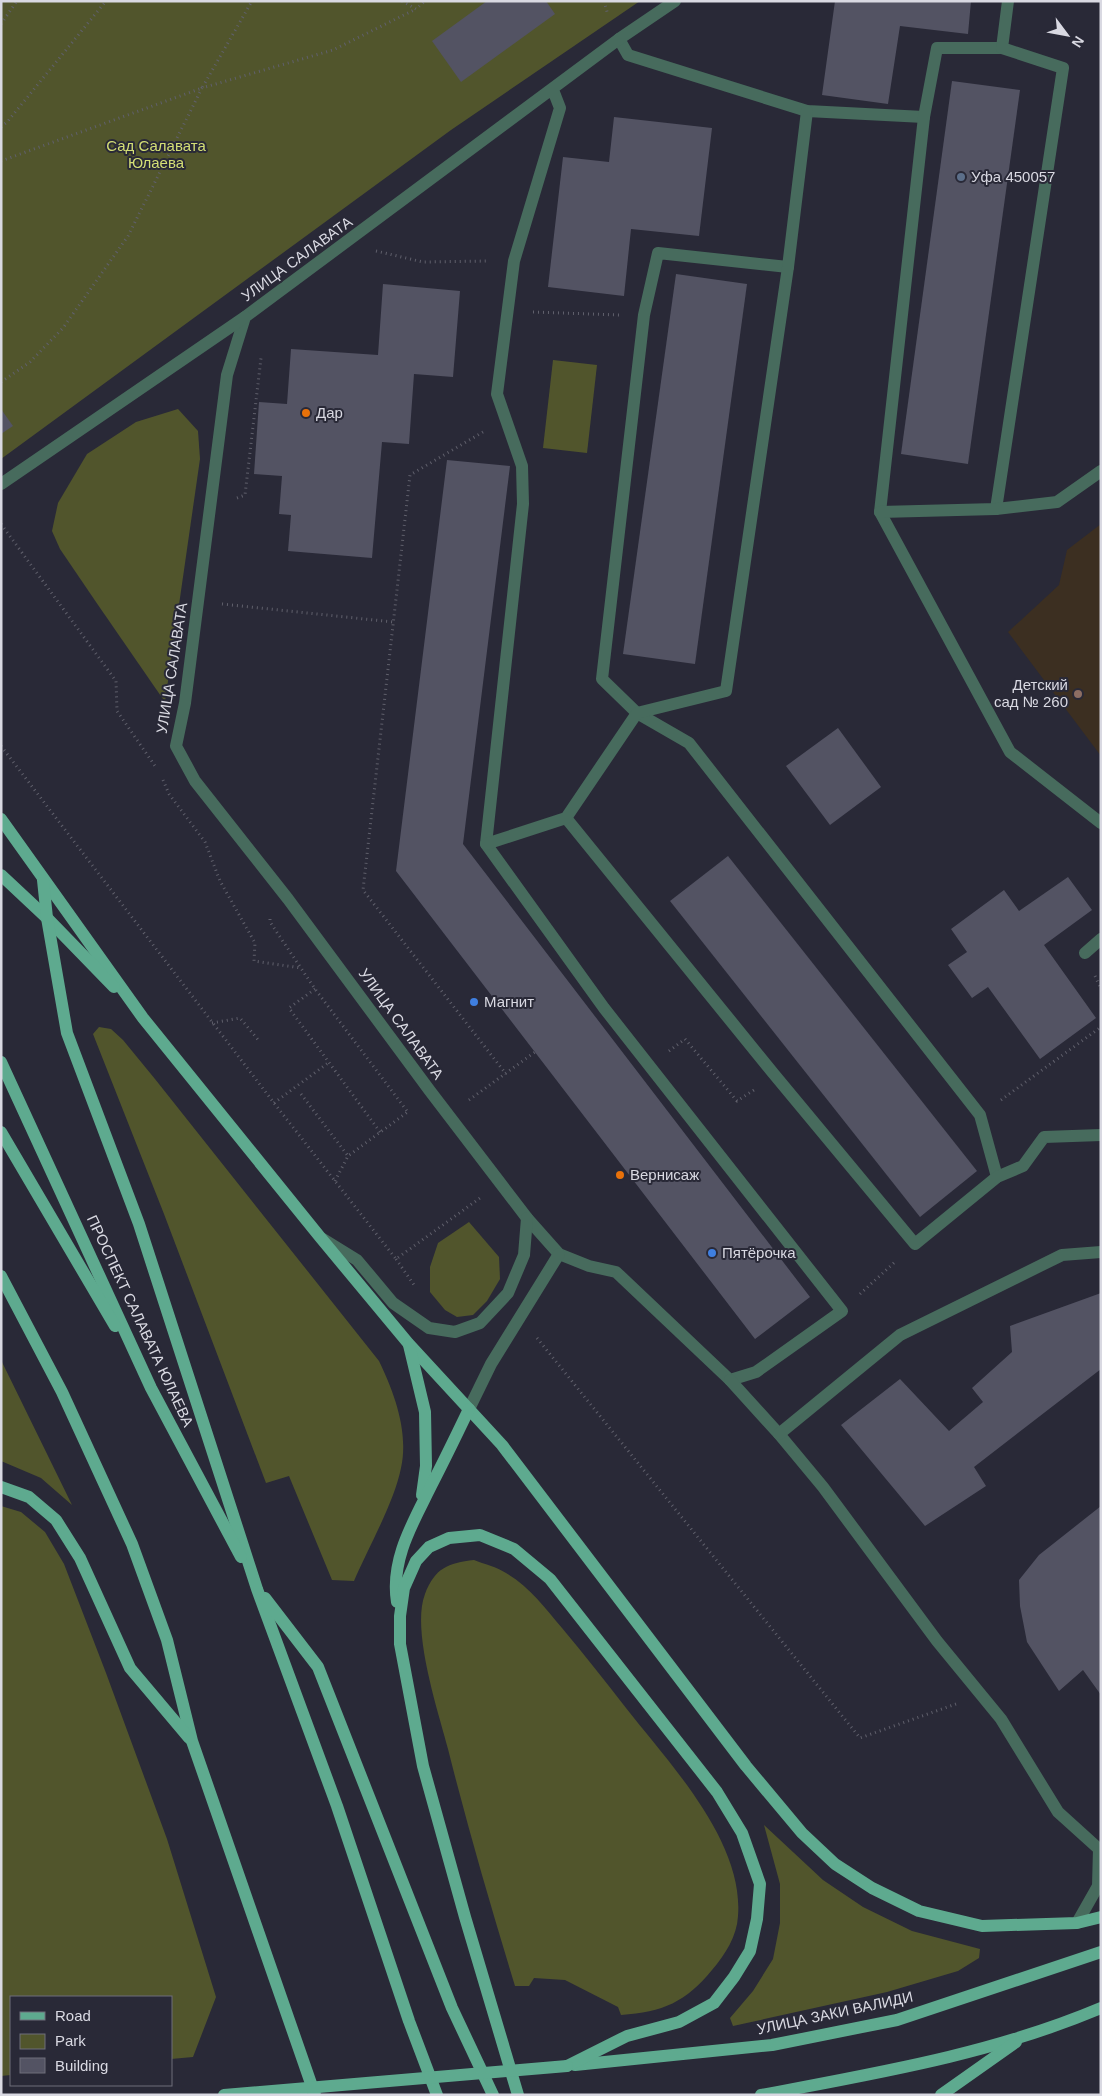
<svg xmlns="http://www.w3.org/2000/svg" width="1102" height="2096" font-family="Helvetica,sans-serif">
<style>
.education{fill:#3c2f21}
.green{fill:#51552c}
.building{fill:#535363}
.lines{fill:none;stroke-linecap:round;stroke-linejoin:round}
.path{stroke:#60606c;stroke-width:3;stroke-dasharray:1 4;stroke-linecap:butt}
.minor{stroke:#476b5d;stroke-width:12}
.major{stroke:#5eaa8f;stroke-width:12}
.major-bridge{stroke:#5eaa8f;stroke-width:12}
.service-dot{fill:#5c6f8a;stroke:#292937;stroke-width:2}
.food-dot{fill:#e8710a;stroke:#292937;stroke-width:2}
.education-dot{fill:#8d6e63;stroke:#292937;stroke-width:2}
.shop-dot{fill:#3f7fe0;stroke:#292937;stroke-width:2}
.labels{text-anchor:middle;stroke-width:4;stroke-linejoin:round;paint-order:stroke}
.park-label{font-size:15px;fill:#d4df75;stroke:#292937}
.poi-label{font-size:15px;fill:#d9d9e2;stroke:#292937;text-anchor:start}
.street-label{font-size:15px;fill:#d9d9e2;stroke:#292937}
</style>
<rect width="100%" height="100%" fill="#292937"/>
<polygon class="education" points="1101,524 1101,756 1008,632 1059,585 1067,550"/>
<g class="green">
<polygon points="1,1 640,1 451,130 1,459"/>
<polygon points="553,360 597,365 587,453 543,448"/>
<polygon points="178,409 198,431 200,459 165,702 96,602 60,549 52,531 58,503 87,454 136,422"/>
<path d="M 99,1027 L 111,1029 L 123,1040 L 155,1079 L 379,1361 C 394,1392 409,1432 401,1468 C 394,1503 369,1546 354,1581 L 332,1580 L 289,1476 L 266,1483 L 164,1214 L 93,1034 Z"/>
<polygon points="469,1222 499,1257 500,1279 487,1301 473,1315 457,1317 445,1310 430,1292 430,1267 438,1243"/>
<polygon points="1,1360 72,1505 41,1478 1,1461"/>
<polygon points="1,1506 21,1512 45,1532 64,1564 106,1673 167,1839 216,1997 193,2057 171,2059 171,1997 11,1997 11,2075 1,2076"/>
<path d="M 474,1560 C 484,1564 497,1567 506,1573 C 529,1586 545,1608 562,1628 C 584,1654 605,1681 626,1708 C 669,1763 744,1841 738,1916 C 737,1936 725,1955 712,1970 C 686,2002 663,2012 621,2015 L 618,2007 L 565,1980 L 534,1978 L 529,1986 L 515,1986 C 491,1907 468,1829 448,1749 C 438,1711 411,1630 425,1594 C 435,1568 448,1563 474,1560 Z"/>
<polygon points="764,1825 823,1880 863,1907 912,1931 980,1949 979,1958 958,1971 887,1992 733,2026 730,2018 753,1991 773,1959 780,1923 780,1884"/>
</g>
<g class="building">
<polygon points="487,1 546,1 555,14 461,82 432,41"/>
<polygon points="835,1 971,1 968,34 900,26 888,104 822,95"/>
<polygon points="952,81 1020,90 968,464 901,454"/>
<polygon points="614,117 712,128 699,236 631,229 624,296 548,287 563,157 609,162"/>
<polygon points="676,274 747,284 695,664 623,654"/>
<polygon points="383,284 460,291 453,377 414,374 409,444 382,442 372,558 288,551 291,515 279,514 282,476 254,474 259,402 287,404 291,349 378,355"/>
<polygon points="1,409 13,426 1,434"/>
<polygon points="447,460 510,466 463,844 810,1297 755,1339 396,871"/>
<polygon points="838,728 881,787 830,825 786,766"/>
<polygon points="728,856 977,1171 920,1217 670,901"/>
<polygon points="1068,877 1092,910 1044,945 1096,1018 1040,1059 988,987 972,998 948,965 967,952 951,929 1004,890 1019,911"/>
<polygon points="1101,1293 1101,1369 974,1467 986,1486 925,1526 841,1425 900,1379 949,1431 983,1402 972,1388 1012,1352 1010,1326"/>
<polygon points="1101,1506 1101,1695 1083,1670 1059,1691 1027,1642 1020,1606 1019,1580 1039,1555"/>
</g>
<g class="lines">
<g class="path">
<polyline points="402,1 416,9 425,1"/>
<polyline points="604,1 608,15"/>
<polyline points="1,24 17,1"/>
<polyline points="1,127 8,121 106,1"/>
<polyline points="1,161 202,88 252,1"/>
<polyline points="376,251 423,262 488,261"/>
<polyline points="533,312 619,315"/>
<polyline points="1,382 30,362 63,328 128,236 202,88 333,50 416,9"/>
<polyline points="483,432 410,475 363,890 506,1074"/>
<polyline points="237,498 245,495 261,358"/>
<polyline points="1,524 116,681 117,711 155,766"/>
<polyline points="222,604 393,622"/>
<polyline points="1,746 274,1103 396,1259 480,1198"/>
<polyline points="163,780 169,794 205,842 220,881 255,943 254,961 301,968"/>
<polyline points="270,919 270,922 315,989 407,1111"/>
<polyline points="1095,976 1101,989"/>
<polyline points="315,989 289,1008 380,1132"/>
<polyline points="212,1023 240,1018 260,1042"/>
<polyline points="669,1051 685,1039 737,1101 754,1090"/>
<polyline points="301,1094 348,1156"/>
<polyline points="469,1100 535,1052"/>
<polyline points="1001,1100 1101,1027"/>
<polyline points="274,1103 328,1063"/>
<polyline points="335,1181 348,1156 409,1111"/>
<polyline points="396,1259 414,1285"/>
<polyline points="860,1294 896,1261"/>
<polyline points="537,1338 860,1738 956,1704"/>
</g>
<g class="minor">
<polyline points="619,39 628,55 807,111 924,117"/>
<polyline points="1002,48 937,48 924,117 880,512 1010,752 1101,823"/>
<polyline points="553,90 560,108 514,261 497,394 522,466 523,504 486,844 604,1008 842,1311 756,1372 730,1380 616,1272 589,1266 559,1254 527,1218 430,1091 288,899 195,781 176,746 185,703 227,375 245,317 619,39 675,1"/>
<polyline points="788,267 658,253 644,315 602,679 637,713 689,743 980,1115 997,1177"/>
<polyline points="1,484 245,317"/>
<polyline points="996,509 1063,68 1002,48 1008,1"/>
<polyline points="880,512 996,509 1057,502 1101,471"/>
<polyline points="566,818 773,1073 915,1244 997,1177 1023,1166 1044,1137 1101,1135"/>
<polyline points="486,844 566,818 637,713 726,691 788,267 807,111"/>
<polyline points="1085,953 1101,939"/>
<polyline points="323,1239 357,1260 393,1303 429,1328 455,1332 480,1323 508,1293 524,1255 527,1218"/>
<polyline points="730,1380 779,1434 823,1487 937,1641 1001,1719 1058,1812 1099,1849 1098,1886 1077,1923"/>
<polyline points="469,1409 491,1364 559,1254"/>
<polyline points="779,1434 900,1335 1062,1255 1101,1252"/>
</g>
<g class="major">
<polyline points="1,819 143,1018 320,1237 408,1343 502,1445 746,1766 802,1833 835,1864 872,1888 919,1911 982,1926 1077,1923 1101,1917"/>
<polyline points="1,875 47,918 114,987"/>
<polyline points="43,880 47,918 67,1033 139,1224 257,1589 337,1806 409,2021 437,2095"/>
<polyline points="1,1062 151,1388 241,1557"/>
<polyline points="1,1132 115,1326"/>
<polyline points="1,1276 62,1392 132,1544 167,1640 192,1741 315,2095"/>
<polyline points="409,1345 425,1412 426,1466 422,1495"/>
<polyline points="1,1487 29,1497 56,1520 80,1558 130,1668 189,1738"/>
<polyline points="265,1598 318,1667 452,2008 493,2095"/>
<path d="M 397,1602 C 390,1559 414,1521 432,1484 C 445,1459 457,1434 469,1409"/>
<polyline points="575,2065 772,2045 897,2020 1101,1952"/>
<polyline points="518,2095 465,1917 423,1766 400,1644 400,1616 404,1588 416,1561 429,1547 449,1538 480,1535 514,1549 550,1579 717,1792 742,1833 760,1884 757,1919 750,1951 734,1977 714,2003 679,2022 627,2036 567,2066"/>
<path d="M 761,2095 C 877,2073 992,2054 1101,2008"/>
<polyline points="941,2095 1016,2042"/>
</g>
<polyline class="major-bridge" points="224,2095 567,2066"/>
</g>
<circle class="service-dot" cx="961" cy="177" r="5"/>
<g class="food-dot">
<circle cx="306" cy="413" r="5"/>
<circle cx="620" cy="1175" r="5"/>
</g>
<circle class="education-dot" cx="1078" cy="694" r="5"/>
<g class="shop-dot">
<circle cx="474" cy="1002" r="5"/>
<circle cx="712" cy="1253" r="5"/>
</g>
<g class="labels">
<g class="park-label">
<text x="156" y="151">Сад Салавата<tspan x="156" dy="17">Юлаева</tspan></text>
</g>
<g class="poi-label">
<text x="971" y="182">Уфа 450057</text>
<text x="316" y="418">Дар</text>
<text x="1068" y="690" text-anchor="end">Детский<tspan x="1068" dy="17">сад № 260</tspan></text>
<text x="484" y="1007">Магнит</text>
<text x="630" y="1180">Вернисаж</text>
<text x="722" y="1258">Пятёрочка</text>
</g>
<g class="street-label">
<text transform="translate(297 259) rotate(-36)" y="5">УЛИЦА САЛАВАТА</text>
<text transform="translate(172 668) rotate(-81)" y="5">УЛИЦА САЛАВАТА</text>
<text transform="translate(401 1024) rotate(54)" y="5">УЛИЦА САЛАВАТА</text>
<text transform="translate(140 1321) rotate(65)" y="5">ПРОСПЕКТ САЛАВАТА ЮЛАЕВА</text>
<text transform="translate(835 2013) rotate(-12)" y="5">УЛИЦА ЗАКИ ВАЛИДИ</text>
</g>
</g>
<rect width="1102" height="2096" fill="none" stroke="#d9d9e2" stroke-width="5"/>
<rect x="10" y="1996" width="162" height="90" fill="#292937" stroke="#6f6f7b"/>
<rect x="20" y="2012" width="25" height="8" fill="#5eaa8f" stroke="#6f6f7b"/>
<text x="55" y="2021" font-size="15" fill="#d9d9e2">Road</text>
<rect x="20" y="2034" width="25" height="15" fill="#51552c" stroke="#6f6f7b"/>
<text x="55" y="2046" font-size="15" fill="#d9d9e2">Park</text>
<rect x="20" y="2058" width="25" height="15" fill="#535363" stroke="#6f6f7b"/>
<text x="55" y="2071" font-size="15" fill="#d9d9e2">Building</text>
<g transform="translate(1067 35) rotate(122)" stroke="#292937" stroke-width="4" paint-order="stroke">
<path d="M0-4L9 19L0 12L-9 19Z" fill="#d9d9e2"/>
<text y="-8" font-size="14" font-weight="bold" text-anchor="middle" fill="#d9d9e2">N</text>
</g>
</svg>
